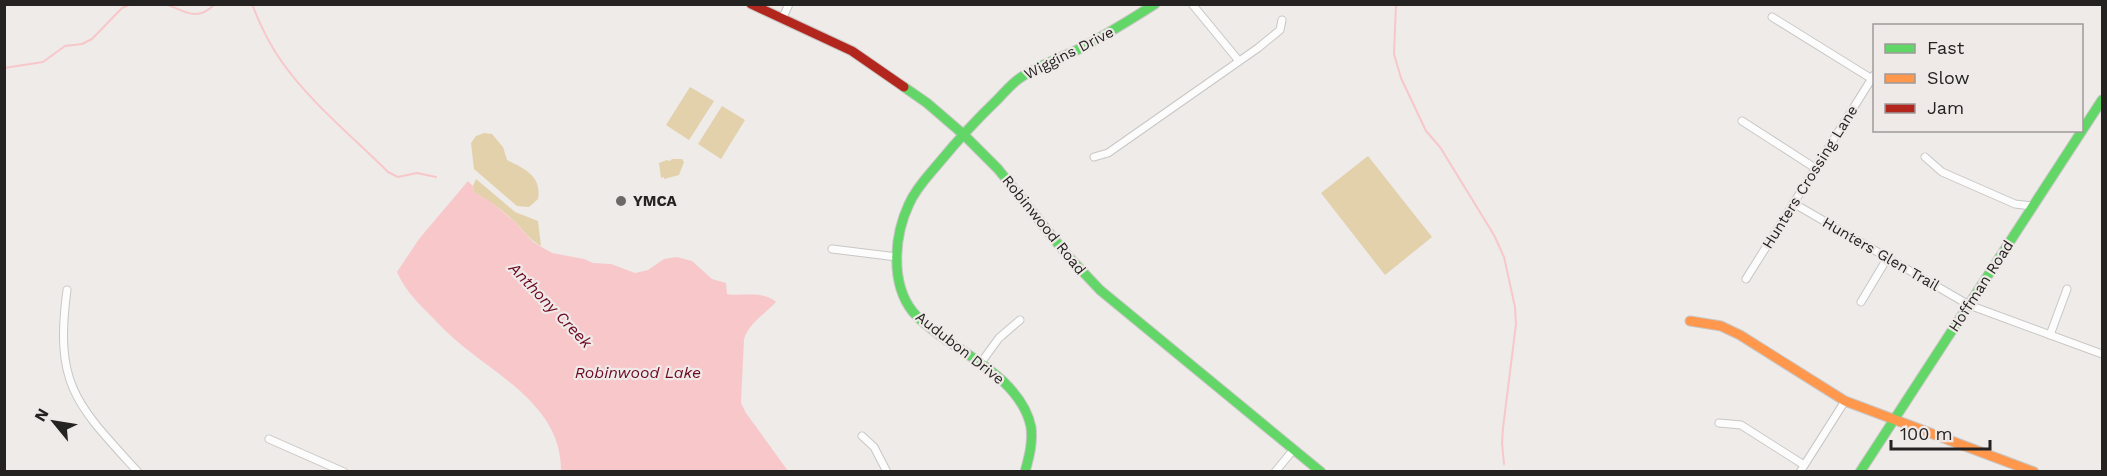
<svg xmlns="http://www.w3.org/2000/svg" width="2107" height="476" font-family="'Work Sans',sans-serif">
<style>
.green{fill:#e2d1aa}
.water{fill:#f8c7ca}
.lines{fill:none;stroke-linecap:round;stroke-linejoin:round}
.stream{stroke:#f8c7ca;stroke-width:2}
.street-casing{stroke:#c9c7c5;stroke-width:9}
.fast-casing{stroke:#c9c7c5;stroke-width:11}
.slow-casing{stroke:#c9c7c5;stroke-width:11}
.jam-casing{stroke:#c9c7c5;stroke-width:11}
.street{stroke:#fcfcfc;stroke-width:7}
.fast{stroke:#63d668;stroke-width:9}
.slow{stroke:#ff974d;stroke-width:9}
.jam{stroke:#b3261e;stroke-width:9}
.poi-dot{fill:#6b6968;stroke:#efeae8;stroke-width:2}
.labels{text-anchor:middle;stroke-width:4.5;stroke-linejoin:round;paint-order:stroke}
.street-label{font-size:15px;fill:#252322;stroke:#efeae8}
.poi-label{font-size:15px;font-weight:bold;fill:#252322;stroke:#efeae8;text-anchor:start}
.water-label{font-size:16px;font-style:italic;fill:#6d0824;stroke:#efeae8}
</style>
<rect width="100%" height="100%" fill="#eeebe9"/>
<g class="green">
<polygon points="690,87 714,101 689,140 666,125"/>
<polygon points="722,106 745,120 721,159 698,144"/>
<path d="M 484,133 L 492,134 L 503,147 L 507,160 C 525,169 542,176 538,199 L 529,207 L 517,206 L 474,169 L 471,143 L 476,136 Z"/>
<polygon points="1368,156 1432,237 1385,275 1321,193"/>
<polygon points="672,159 682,159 684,162 679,175 664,179 664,177 661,178 659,163 667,160 670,161"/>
<path d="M 476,179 L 515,212 L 538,221 L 541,246 C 529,240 523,229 513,220 C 501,209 488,200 474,192 L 473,186 Z"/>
</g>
<path class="water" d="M 468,181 L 473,186 L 474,192 L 491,202 L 515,222 L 533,242 L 552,253 L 584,259 L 593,263 L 611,264 L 635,273 L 648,270 L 664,259 L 677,257 L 692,261 L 712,279 L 726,283 L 727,294 C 742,297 763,290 776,302 C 764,315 750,322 744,339 L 741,403 L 746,413 L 788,471 L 561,471 C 562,411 505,380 464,347 C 450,336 439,324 427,312 C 415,300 404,288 397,272 L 419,239 Z"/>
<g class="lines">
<g class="stream">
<path d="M 166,4 C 186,12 197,22 215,4"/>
<path d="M 252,4 C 260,25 269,44 282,62 C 309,101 354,138 388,172 L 398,177 L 417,173 L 436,177"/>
<polyline points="1396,4 1394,54 1401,78 1426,131 1440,147 1494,235 1504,257 1515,307 1516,324 1503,428 1502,443 1504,464"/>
<polyline points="4,68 43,62 65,46 82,44 92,39 122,8 131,4"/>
</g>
<defs>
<g id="street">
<polyline points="1192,4 1239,61"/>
<polyline points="783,17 789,4"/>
<polyline points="1772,17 1872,79"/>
<polyline points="1742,121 1815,168"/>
<polyline points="1094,157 1108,153 1258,48 1280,30 1282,20"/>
<polyline points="1925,157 1942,172 2015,204 2032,206"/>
<polyline points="1793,203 1969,305 2102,354"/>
<polyline points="832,249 897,257"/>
<polyline points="1746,279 1874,75"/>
<path d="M 67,290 C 54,386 77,405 138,472"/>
<polyline points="1861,302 1888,257"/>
<polyline points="2050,335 2067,289"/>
<polyline points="980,364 999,338 1020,320"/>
<polyline points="1719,423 1741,425 1804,465"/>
<polyline points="862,436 874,447 887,472"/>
<polyline points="269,439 344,472"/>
<polyline points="1275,472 1294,449"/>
<polyline points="1800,472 1845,401"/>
</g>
<g id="fast">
<polyline points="904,87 927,103 963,134 998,169 1067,255 1100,290 1321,472"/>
<path d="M 1025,472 C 1029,457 1033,443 1031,427 C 1023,387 979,362 948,341 C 936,332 923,324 913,312 C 890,283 894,236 909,204 C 916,188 928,176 938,164 C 957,141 976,120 997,100 C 1004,93 1011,84 1020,78 C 1037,66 1058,59 1077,50 C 1104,36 1130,20 1155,4"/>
<polyline points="1860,472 2102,100"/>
</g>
<polyline id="slow" points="1690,321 1721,326 1740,335 1845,401 2034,472"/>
<polyline id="jam" points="751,4 852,51 904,87"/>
</defs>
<use href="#street" class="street-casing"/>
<use href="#fast" class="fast-casing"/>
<use href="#slow" class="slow-casing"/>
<use href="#jam" class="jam-casing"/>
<use href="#street" class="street"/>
<use href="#fast" class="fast"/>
<use href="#slow" class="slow"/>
<use href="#jam" class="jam"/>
</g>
<circle class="poi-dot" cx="621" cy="201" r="6"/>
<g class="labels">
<g class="street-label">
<text transform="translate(1069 53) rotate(-27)" y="5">Wiggins Drive</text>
<text transform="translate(1810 177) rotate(-58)" y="5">Hunters Crossing Lane</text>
<text transform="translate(1044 225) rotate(51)" y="5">Robinwood Road</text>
<text transform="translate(1881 254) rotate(30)" y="5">Hunters Glen Trail</text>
<text transform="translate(1981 286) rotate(-57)" y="5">Hoffman Road</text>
<text transform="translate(960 348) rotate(38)" y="5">Audubon Drive</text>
</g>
<g class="poi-label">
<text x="633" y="206">YMCA</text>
</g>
<g class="water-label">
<text transform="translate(551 305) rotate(46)" y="6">Anthony Creek</text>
<text x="638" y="378">Robinwood Lake</text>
</g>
</g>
<rect width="2107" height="476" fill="none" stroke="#252322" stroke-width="12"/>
<rect x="1873" y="24" width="210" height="108" fill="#efeae8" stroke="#9e9a99" stroke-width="1.5"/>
<rect x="1885" y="44" width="30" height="9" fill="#63d668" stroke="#9e9a99" stroke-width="1.5"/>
<text x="1927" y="54" font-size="18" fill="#252322">Fast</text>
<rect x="1885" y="74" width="30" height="9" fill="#ff974d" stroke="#9e9a99" stroke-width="1.5"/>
<text x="1927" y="84" font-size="18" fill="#252322">Slow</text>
<rect x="1885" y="104" width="30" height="9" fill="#b3261e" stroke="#9e9a99" stroke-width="1.5"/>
<text x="1927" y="114" font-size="18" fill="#252322">Jam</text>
<g transform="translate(54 422) rotate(300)" stroke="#efeae8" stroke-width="4.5" paint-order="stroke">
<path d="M0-4.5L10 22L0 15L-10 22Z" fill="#252322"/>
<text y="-9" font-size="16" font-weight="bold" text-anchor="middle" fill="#252322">N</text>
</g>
<path d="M1891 440v9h99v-9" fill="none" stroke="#252322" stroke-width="3"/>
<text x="1900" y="440" font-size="18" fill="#252322" stroke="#efeae8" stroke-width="4.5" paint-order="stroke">100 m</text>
</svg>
